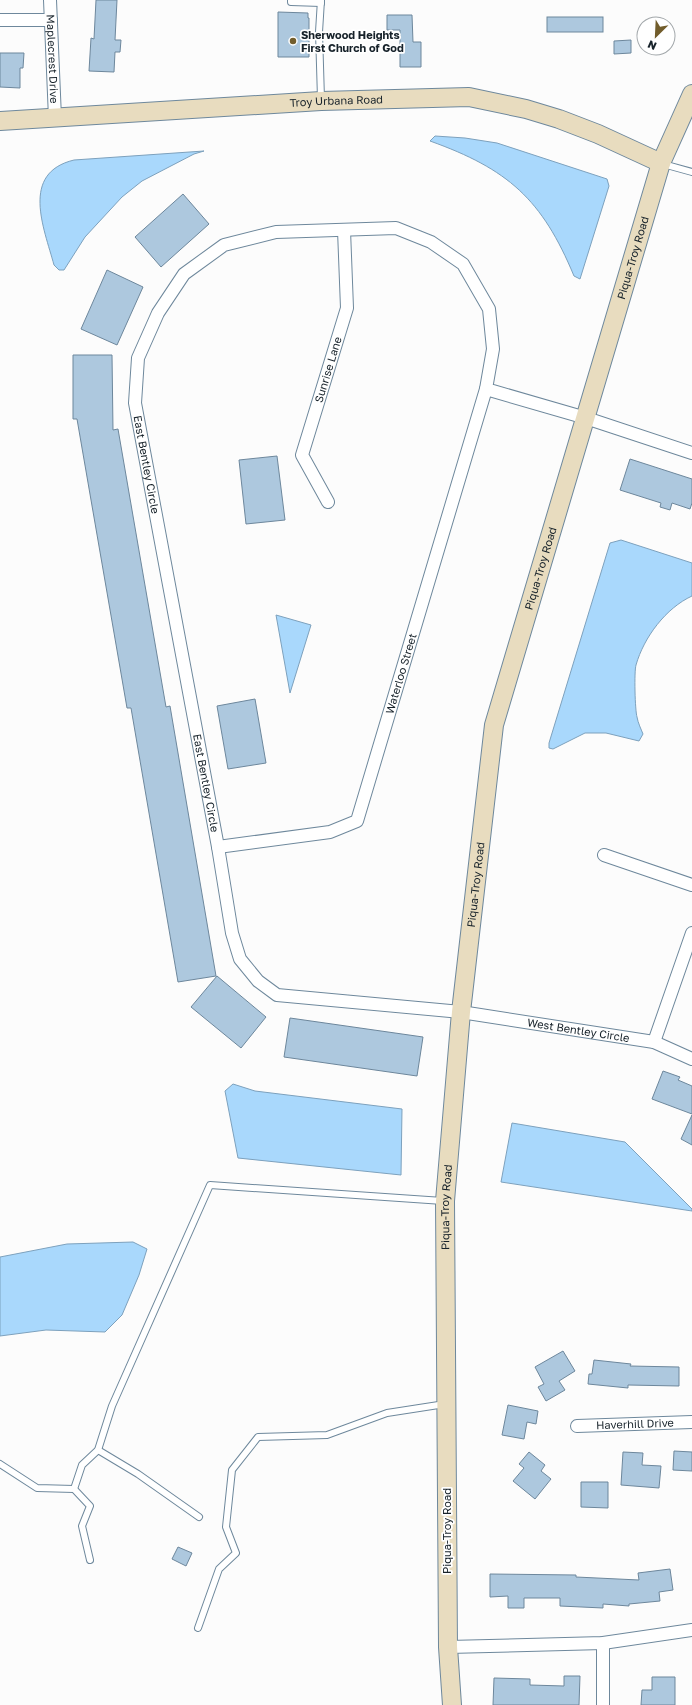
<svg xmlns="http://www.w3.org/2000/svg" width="692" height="1705" font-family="'Golos Text',sans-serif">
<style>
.water{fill:#a9d8fc;stroke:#7da1bd}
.building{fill:#adc8de;stroke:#6d879c}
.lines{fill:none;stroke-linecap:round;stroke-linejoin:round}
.lane-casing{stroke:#6e889c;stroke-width:8}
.street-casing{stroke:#6e889c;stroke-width:14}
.secondary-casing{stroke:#6e889c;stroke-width:20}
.lane{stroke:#fff;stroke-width:6}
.street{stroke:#fff;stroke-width:12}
.secondary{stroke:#e8dcbf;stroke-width:18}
.poi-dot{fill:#725d2c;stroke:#fff;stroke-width:1.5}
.labels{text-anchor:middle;stroke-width:3.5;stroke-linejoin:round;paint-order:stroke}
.poi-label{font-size:11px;font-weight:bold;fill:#17222a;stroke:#fff;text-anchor:start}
.street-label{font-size:11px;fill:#17222a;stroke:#fff}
</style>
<rect width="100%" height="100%" fill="#fcfcfc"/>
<g class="water">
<path d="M 435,136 L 465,138 L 497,143 L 607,179 L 609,186 L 580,279 L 574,276 C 542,199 508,169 430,141 Z"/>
<path d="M 204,151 L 194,154 L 142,181 L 122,197 L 85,237 L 64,270 L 59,270 L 54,265 C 44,228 20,173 74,160 Z"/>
<path d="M 621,540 L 692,563 L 692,596 C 666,608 644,637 636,665 C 634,672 635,710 637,717 C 638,723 641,729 643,734 L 639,741 L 606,733 L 585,733 L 553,749 L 549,748 L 549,743 L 610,543 Z"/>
<polygon points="276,615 311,625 290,693"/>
<polygon points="233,1084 255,1091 402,1109 401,1175 238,1158 225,1091"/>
<polygon points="512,1123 625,1142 692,1209 692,1211 501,1182"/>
<polygon points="133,1242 147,1249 139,1275 122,1315 105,1332 46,1330 0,1336 0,1257 67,1244"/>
</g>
<g class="building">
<polygon points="96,0 117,0 115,40 121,40 120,52 115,52 114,72 89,71 91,38 94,39"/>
<polygon points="278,12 308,13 308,18 309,18 309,57 278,57"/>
<polygon points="387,15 412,15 413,42 421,42 421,67 400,67 400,30 387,30"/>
<rect x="547" y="17" width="56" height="15"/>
<polygon points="631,40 631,53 614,54 614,41"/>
<polygon points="0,53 24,53 23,68 20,68 20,88 0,87"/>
<polygon points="183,194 209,224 161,267 135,237"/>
<polygon points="107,270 143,287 117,345 81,329"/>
<polygon points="73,355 112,355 113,430 118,429 166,707 170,706 216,976 178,982 131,708 127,708 77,419 73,419"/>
<polygon points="277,456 285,520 246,524 239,460"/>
<polygon points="630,459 692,479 692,503 690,509 672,503 670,510 660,507 661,503 620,490"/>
<polygon points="255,699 266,763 228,769 217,706"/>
<polygon points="217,976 266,1017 241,1048 191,1007"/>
<polygon points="290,1018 423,1037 417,1076 284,1057"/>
<polygon points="663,1071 680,1077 678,1080 692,1086 692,1114 652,1099"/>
<polygon points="692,1115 692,1145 681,1139"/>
<polygon points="563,1351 575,1371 559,1381 565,1390 546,1401 538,1387 544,1384 535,1367"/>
<polygon points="594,1360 631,1364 630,1366 679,1367 679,1386 628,1385 628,1388 588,1384 589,1374 592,1374"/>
<polygon points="508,1405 538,1411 536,1424 527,1422 524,1439 502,1435"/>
<polygon points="674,1451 692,1452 692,1471 673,1470"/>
<polygon points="529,1452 545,1465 541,1471 551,1479 535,1499 513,1481 524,1468 519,1464"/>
<polygon points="623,1452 643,1453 642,1465 661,1466 659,1488 621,1485"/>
<polygon points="581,1482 608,1482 608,1508 581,1507"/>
<polygon points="178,1547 192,1553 186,1566 172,1559"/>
<polygon points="670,1569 673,1590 659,1592 660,1601 629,1604 629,1606 603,1604 603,1608 560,1606 560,1598 524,1598 524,1608 508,1608 508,1596 490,1597 490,1574 576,1575 576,1577 639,1580 638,1573"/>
<polygon points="564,1676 580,1676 579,1705 493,1705 494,1678 530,1679 530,1685 564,1686"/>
<polygon points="652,1677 675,1677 675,1705 641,1705 642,1690 652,1690"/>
</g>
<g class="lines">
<defs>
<g id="lane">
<polyline points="291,0 291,2 321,3"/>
<polyline points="321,99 319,32 321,0"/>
<polyline points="663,164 692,172"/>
<polyline points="98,1450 138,1474 199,1517"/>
<polyline points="0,1464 37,1488 74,1489 90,1506 82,1526 90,1560"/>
<polyline points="74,1489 82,1465 98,1450 112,1406 210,1185 443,1201"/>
<polyline points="198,1628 219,1569 236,1553 226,1527 232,1470 258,1437 327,1435 387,1413 445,1404"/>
</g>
<g id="street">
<path id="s1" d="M 50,0 L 55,118"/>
<polyline points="0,20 51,20"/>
<path id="s2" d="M 692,453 L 586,418 L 486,389 L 493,349 L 489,309 L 463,264 L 431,242 L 396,228 L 276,232 L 224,245 L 184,274 L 158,313 L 138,358 L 135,403 L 218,847 L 232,933 L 240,959 L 258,981 L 277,995 L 461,1012 L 654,1042 L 692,1059"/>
<path id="s3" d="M 328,502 L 302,455 L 347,308 L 344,230"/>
<path id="s4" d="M 218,847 L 330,832 L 357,821 L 486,389"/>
<polyline points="604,855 692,885"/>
<polyline points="654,1042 692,933"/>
<path id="s5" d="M 577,1426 L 692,1422"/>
<polyline points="603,1643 603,1705"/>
<polyline points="448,1647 603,1643 692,1630"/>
</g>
<g id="secondary">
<path id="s6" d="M 0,121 L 321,101 L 469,97 L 526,109 L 559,119 L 598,134 L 661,163"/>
<path id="s7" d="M 452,1705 L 448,1647 L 445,1201 L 461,1012 L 494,725 L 661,163 L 692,94"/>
</g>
</defs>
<use href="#lane" class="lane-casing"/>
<use href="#street" class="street-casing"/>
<use href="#secondary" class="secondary-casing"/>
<use href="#lane" class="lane"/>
<use href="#street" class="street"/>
<use href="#secondary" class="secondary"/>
</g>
<circle class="poi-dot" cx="293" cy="41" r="4"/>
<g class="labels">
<g class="poi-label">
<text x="301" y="39">Sherwood Heights<tspan x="301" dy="13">First Church of God</tspan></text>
</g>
<g class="street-label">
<text dy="4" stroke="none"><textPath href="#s1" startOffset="59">Maplecrest Drive</textPath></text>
<text dy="4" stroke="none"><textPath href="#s6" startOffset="337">Troy Urbana Road</textPath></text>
<text dy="4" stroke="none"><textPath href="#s7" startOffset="1470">Piqua-Troy Road</textPath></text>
<text dy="4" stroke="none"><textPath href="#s3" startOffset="143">Sunrise Lane</textPath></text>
<text dy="4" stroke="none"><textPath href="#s2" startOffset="852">East Bentley Circle</textPath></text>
<text dy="4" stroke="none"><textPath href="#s7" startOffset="1146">Piqua-Troy Road</textPath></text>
<text dy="4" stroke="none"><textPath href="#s4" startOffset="296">Waterloo Street</textPath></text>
<text dy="4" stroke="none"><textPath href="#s2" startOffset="1176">East Bentley Circle</textPath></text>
<text dy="4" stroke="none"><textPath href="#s7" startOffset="822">Piqua-Troy Road</textPath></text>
<text dy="4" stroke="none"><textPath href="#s2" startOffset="1711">West Bentley Circle</textPath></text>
<text dy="4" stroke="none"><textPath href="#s7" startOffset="498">Piqua-Troy Road</textPath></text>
<text dy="4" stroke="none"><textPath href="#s5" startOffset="58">Haverhill Drive</textPath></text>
<text transform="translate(447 1531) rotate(-90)" y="4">Piqua-Troy Road</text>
</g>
</g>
<g transform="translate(656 36) rotate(204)"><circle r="19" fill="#ffffff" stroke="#a2a7aa"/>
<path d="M0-3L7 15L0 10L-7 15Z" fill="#725d2c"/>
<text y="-6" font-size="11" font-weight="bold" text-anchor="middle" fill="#17222a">N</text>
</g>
</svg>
